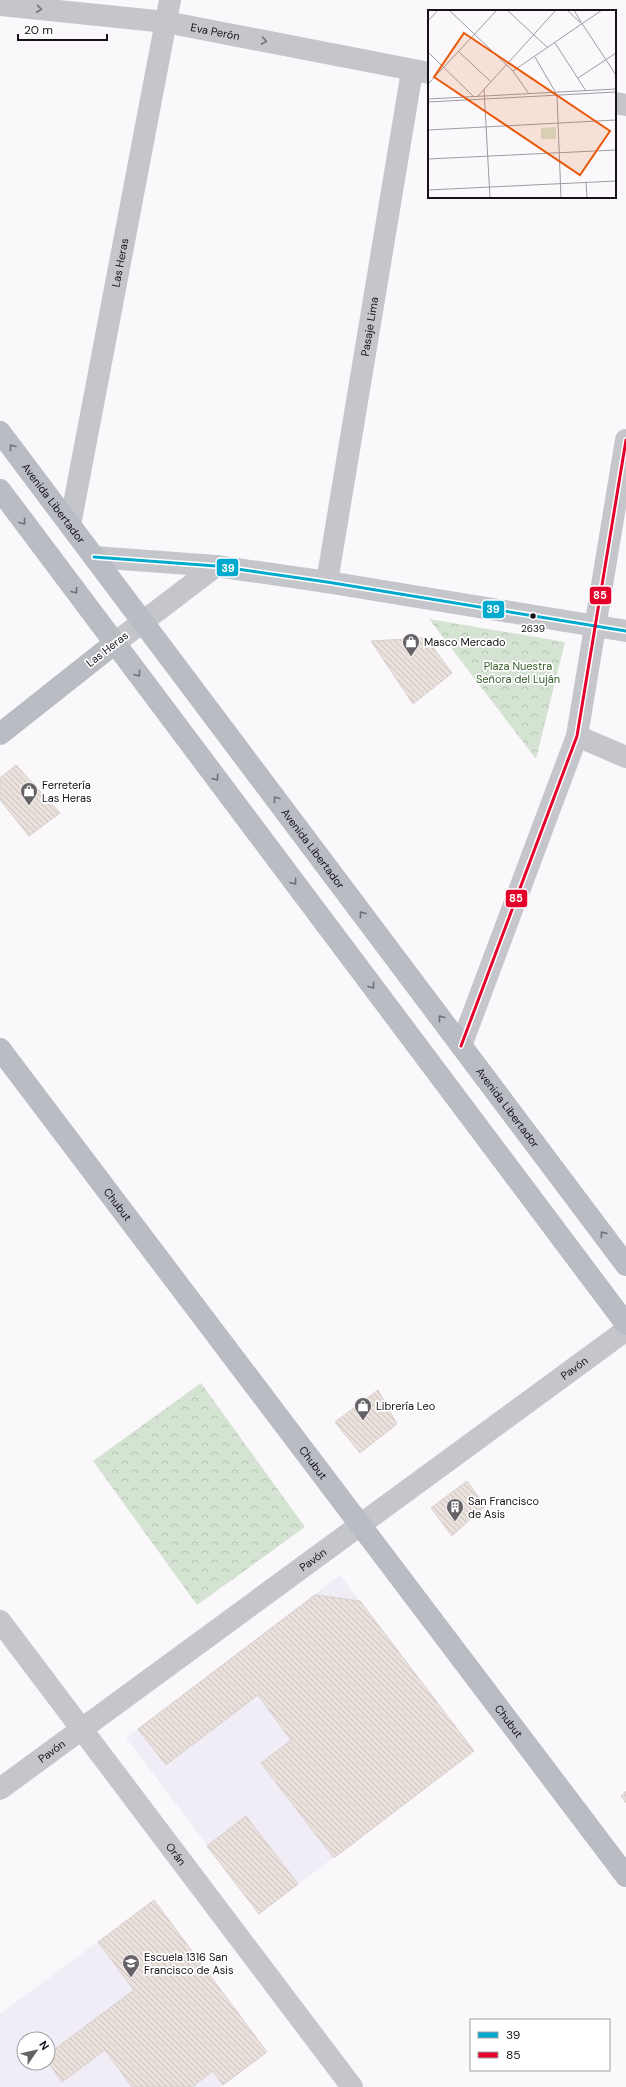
<svg xmlns="http://www.w3.org/2000/svg" width="626" height="2087" font-family="'DM Sans',sans-serif">
<style>
.education{fill:#f1edf7;fill-rule:evenodd}
.park{fill:url(#park-crowns)}
.building{fill:url(#building-back-hatch);stroke:#d7d1cf}
.lines{fill:none;stroke-linecap:round;stroke-linejoin:round}
.street{stroke:#c4c6cb;stroke-width:22}
.secondary{stroke:#b9bcc3;stroke-width:22}
.bus-1-casing{stroke:#fff;stroke-width:6}
.bus-2-casing{stroke:#fff;stroke-width:6}
.bus-1{stroke:#00a9ce;stroke-width:3}
.bus-2{stroke:#e4002b;stroke-width:3}
.oneway{stroke:#76757b}
.oneway2{stroke:#706f76}
.bus-dot{fill:#171119;stroke:#fff;stroke-width:1.5}
.labels{text-anchor:middle;stroke-width:3.5;stroke-linejoin:round;paint-order:stroke}
.bus-label{font-size:10px;fill:#171119;stroke:#fff}
.street-label{font-size:11px;fill:#171119;stroke:#fff}
.poi-label{font-size:11px;fill:#171119;stroke:#fff;text-anchor:start}
.park-label{font-size:11px;fill:#345d29;stroke:#fff}
.inset-road{fill:none;stroke:#9f9ca1;stroke-width:1}
.view{fill:#e8590c;fill-opacity:0.15;stroke:#e8590c;stroke-width:2}
.inset-edge{fill:none;stroke:#171119;stroke-width:2}
.line-badge{stroke:#fff;stroke-width:1.5}
.badge-label{font-size:11px;text-anchor:middle;font-weight:bold;fill:#fff}
</style>
<defs>
<pattern id="park-crowns" width="20" height="18" patternUnits="userSpaceOnUse"><rect width="20" height="18" fill="#d5e3d2"/><path d="M2 6a3 3 0 1 1 6 0M12 15a3 3 0 1 1 6 0" fill="none" stroke="#b6c2b4"/></pattern>
<pattern id="building-back-hatch" width="6" height="6" patternUnits="userSpaceOnUse"><rect width="6" height="6" fill="#eae1dd"/><path d="M-1 5l2 2M0 0l6 6M5-1l2 2" fill="none" stroke="#c8c0bd"/></pattern>
</defs>
<rect width="100%" height="100%" fill="#faf8fb"/>
<g class="education">
<polygon points="340,1575 474,1751 259,1914 126,1738"/>
<path d="M 154,1900 L 267,2052 L 220,2087 L 0,2087 L 0,2014 ZM 24,2039 L 48,2039 L 48,2063 L 24,2063 Z"/>
</g>
<g class="park">
<polygon points="429,619 565,642 536,759"/>
<polygon points="201,1383 305,1527 197,1605 93,1461"/>
</g>
<g class="building">
<polygon points="426,638 452,673 413,704 371,641"/>
<polygon points="16,765 60,813 29,836 0,800 0,778"/>
<polygon points="378,1390 397,1424 360,1453 335,1422"/>
<polygon points="467,1481 485,1506 452,1536 431,1508"/>
<polygon points="315,1595 360,1601 474,1751 334,1858 261,1763 291,1740 258,1695 166,1765 138,1729"/>
<polygon points="626,1791 626,1803 621,1796"/>
<polygon points="246,1816 298,1884 259,1914 207,1846"/>
<polygon points="154,1900 267,2052 223,2085 213,2071 192,2087 132,2087 105,2050 62,2082 48,2062 48,2054 134,1990 98,1942"/>
</g>
<g class="lines">
<g class="street">
<path id="s1" d="M 0,5 L 166,22 L 429,73"/>
<polyline points="615,103 626,105"/>
<path id="s2" d="M 70,525 L 170,0"/>
<polyline points="94,557 216,566 327,582 626,631"/>
<path id="s3" d="M 327,582 L 412,71"/>
<polyline points="115,643 216,566"/>
<polyline points="577,736 626,757"/>
<polyline points="461,1046 577,736 626,440"/>
<path id="s4" d="M 0,1621 L 352,2087"/>
<path id="s5" d="M 0,1789 L 626,1330"/>
</g>
<g class="secondary">
<path id="s6" d="M 0,432 L 626,1265"/>
<polyline points="0,490 626,1324"/>
<polyline points="0,734 115,643"/>
<path id="s7" d="M 0,1049 L 626,1876"/>
</g>
<defs>
<polyline id="bus-1" points="94,557 216,566 327,582 626,631"/>
<polyline id="bus-2" points="461,1046 577,736 626,440"/>
</defs>
<use href="#bus-1" class="bus-1-casing"/>
<use href="#bus-2" class="bus-2-casing"/>
<use href="#bus-1" class="bus-1"/>
<use href="#bus-2" class="bus-2"/>
</g>
<defs><path id="oneway-chevron" d="M-2-3.5L2.5 0L-2 3.5" fill="none" stroke-width="1.6" stroke-linecap="round" stroke-linejoin="round"/></defs>
<g class="oneway">
<use href="#oneway-chevron" transform="translate(39 9) rotate(6)"/>
<use href="#oneway-chevron" transform="translate(264 41) rotate(11)"/>
</g>
<g class="oneway2">
<use href="#oneway-chevron" transform="translate(12 447) rotate(-127)"/>
<use href="#oneway-chevron" transform="translate(23 522) rotate(53)"/>
<use href="#oneway-chevron" transform="translate(75 591) rotate(53)"/>
<use href="#oneway-chevron" transform="translate(138 674) rotate(53)"/>
<use href="#oneway-chevron" transform="translate(216 778) rotate(53)"/>
<use href="#oneway-chevron" transform="translate(276 799) rotate(-127)"/>
<use href="#oneway-chevron" transform="translate(294 882) rotate(53)"/>
<use href="#oneway-chevron" transform="translate(362 914) rotate(-127)"/>
<use href="#oneway-chevron" transform="translate(372 986) rotate(53)"/>
<use href="#oneway-chevron" transform="translate(441 1018) rotate(-127)"/>
<use href="#oneway-chevron" transform="translate(603 1234) rotate(-127)"/>
</g>
<defs>
<symbol id="shop-pin" viewBox="-11 -11 22 30"><path d="M0 17L-7.5 6A9.5 9.5 0 1 1 7.5 6Z" fill="#666268" stroke="#fff"/><path d="M-5-2.5h2.3a2.7 3.5 0 0 1 5.4 0H5L5.5 6h-11ZM-1.5-2.5h3a1.5 2.3 0 0 0-3 0Z" fill="#fff"/></symbol>
<symbol id="building-pin" viewBox="-11 -11 22 30"><path d="M0 17L-7.5 6A9.5 9.5 0 1 1 7.5 6Z" fill="#666268" stroke="#fff"/><path d="M-4-6H4V6H1V3H-1V6H-4ZM-2.5-4.3h1.7v1.8h-1.7ZM.8-4.3h1.7v1.8H.8ZM-2.5-1h1.7V.8h-1.7ZM.8-1h1.7V.8H.8Z" fill="#fff"/></symbol>
<symbol id="school-pin" viewBox="-11 -11 22 30"><path d="M0 17L-7.5 6A9.5 9.5 0 1 1 7.5 6Z" fill="#666268" stroke="#fff"/><path d="M0-5L7-2L0 1L-7-2ZM-4 1L0 2.5L4 1V4Q0 6-4 4Z" fill="#fff"/></symbol>
</defs>
<g fill-rule="evenodd">
<use href="#shop-pin" x="401" y="632" width="20" height="27"/>
<use href="#shop-pin" x="19" y="781" width="20" height="27"/>
<use href="#shop-pin" x="353" y="1396" width="20" height="27"/>
<use href="#building-pin" x="445" y="1497" width="20" height="27"/>
<use href="#school-pin" x="121" y="1953" width="20" height="27"/>
</g>
<circle class="bus-dot" cx="533" cy="616" r="3.5"/>
<g class="labels">
<g class="bus-label">
<text x="533" y="632">2639</text>
</g>
<g class="street-label">
<text dy="4" stroke="none"><textPath href="#s1" startOffset="217">Eva Perón</textPath></text>
<text dy="4" stroke="none"><textPath href="#s2" startOffset="267">Las Heras</textPath></text>
<text dy="4" stroke="none"><textPath href="#s3" startOffset="259">Pasaje Lima</textPath></text>
<text dy="4" stroke="none"><textPath href="#s6" startOffset="89">Avenida Libertador</textPath></text>
<text transform="translate(107 649) rotate(-38)" y="4">Las Heras</text>
<text dy="4" stroke="none"><textPath href="#s6" startOffset="521">Avenida Libertador</textPath></text>
<text dy="4" stroke="none"><textPath href="#s6" startOffset="845">Avenida Libertador</textPath></text>
<text dy="4" stroke="none"><textPath href="#s7" startOffset="195">Chubut</textPath></text>
<text dy="4" stroke="none"><textPath href="#s5" startOffset="712">Pavón</textPath></text>
<text dy="4" stroke="none"><textPath href="#s7" startOffset="519">Chubut</textPath></text>
<text dy="4" stroke="none"><textPath href="#s5" startOffset="388">Pavón</textPath></text>
<text dy="4" stroke="none"><textPath href="#s7" startOffset="843">Chubut</textPath></text>
<text dy="4" stroke="none"><textPath href="#s5" startOffset="64">Pavón</textPath></text>
<text dy="4" stroke="none"><textPath href="#s4" startOffset="292">Orán</textPath></text>
</g>
<g class="poi-label">
<text x="424" y="646">Masco Mercado</text>
<text x="42" y="789">Ferretería<tspan x="42" dy="13">Las Heras</tspan></text>
<text x="376" y="1410">Librería Leo</text>
<text x="468" y="1505">San Francisco<tspan x="468" dy="13">de Asis</tspan></text>
<text x="144" y="1961">Escuela 1316 San<tspan x="144" dy="13">Francisco de Asis</tspan></text>
</g>
<g class="park-label">
<text x="518" y="670">Plaza Nuestra<tspan x="518" dy="13">Señora del Luján</tspan></text>
</g>
</g>
<g transform="translate(428 10)">
<rect width="188" height="188" fill="#faf8fb"/>
<path d="M 128,117 L 128,129 L 113,129 L 113,118 Z" fill="#d5e3d2"/>
<path class="inset-road" d="M 21,0 L 85,61 L 101,84M 79,0 L 120,38M 139,0 L 155,15 L 188,65M 146,0 L 153,12M 0,11 L 10,0M 127,33 L 158,81M 30,41 L 62,71M 0,42 L 46,87M 107,47 L 129,85 L 133,188M 85,61 L 174,0M 150,68 L 188,43M 0,74 L 69,0M 56,79 L 62,188M 50,86 L 128,0M 0,89 L 188,79M 0,92 L 188,82M 0,120 L 188,110M 0,149 L 188,140M 158,172 L 159,188M 0,180 L 188,171"/>
<path class="view" d="M 36,23 L 182,121 L 152,165 L 6,67 Z"/>
<rect width="188" height="188" class="inset-edge"/>
</g>
<g class="line-badge">
<rect x="216" y="558" width="23" height="19" rx="4" fill="#00a9ce"/>
<rect x="589" y="586" width="23" height="19" rx="4" fill="#e4002b"/>
<rect x="482" y="600" width="23" height="19" rx="4" fill="#00a9ce"/>
<rect x="505" y="889" width="23" height="19" rx="4" fill="#e4002b"/>
</g>
<g class="badge-label">
<text x="228" y="572">39</text>
<text x="600" y="599">85</text>
<text x="493" y="613">39</text>
<text x="516" y="902">85</text>
</g>
<rect x="470" y="2019" width="140" height="52" fill="#ffffff" stroke="#a2a0a3"/>
<rect x="478" y="2032" width="20" height="6" fill="#00a9ce" stroke="#a2a0a3"/>
<text x="506" y="2039" font-size="12" fill="#171119">39</text>
<rect x="478" y="2052" width="20" height="6" fill="#e4002b" stroke="#a2a0a3"/>
<text x="506" y="2059" font-size="12" fill="#171119">85</text>
<g transform="translate(36 2051) rotate(56)"><circle r="19" fill="#ffffff" stroke="#a2a0a3"/>
<path d="M0-3L7 15L0 10L-7 15Z" fill="#666268"/>
<text y="-6" font-size="11" font-weight="bold" text-anchor="middle" fill="#171119">N</text>
</g>
<path d="M18 34v6h89v-6" fill="none" stroke="#171119" stroke-width="2"/>
<text x="24" y="34" font-size="12" fill="#171119" stroke="#ffffff" stroke-width="3" paint-order="stroke">20 m</text>
</svg>
